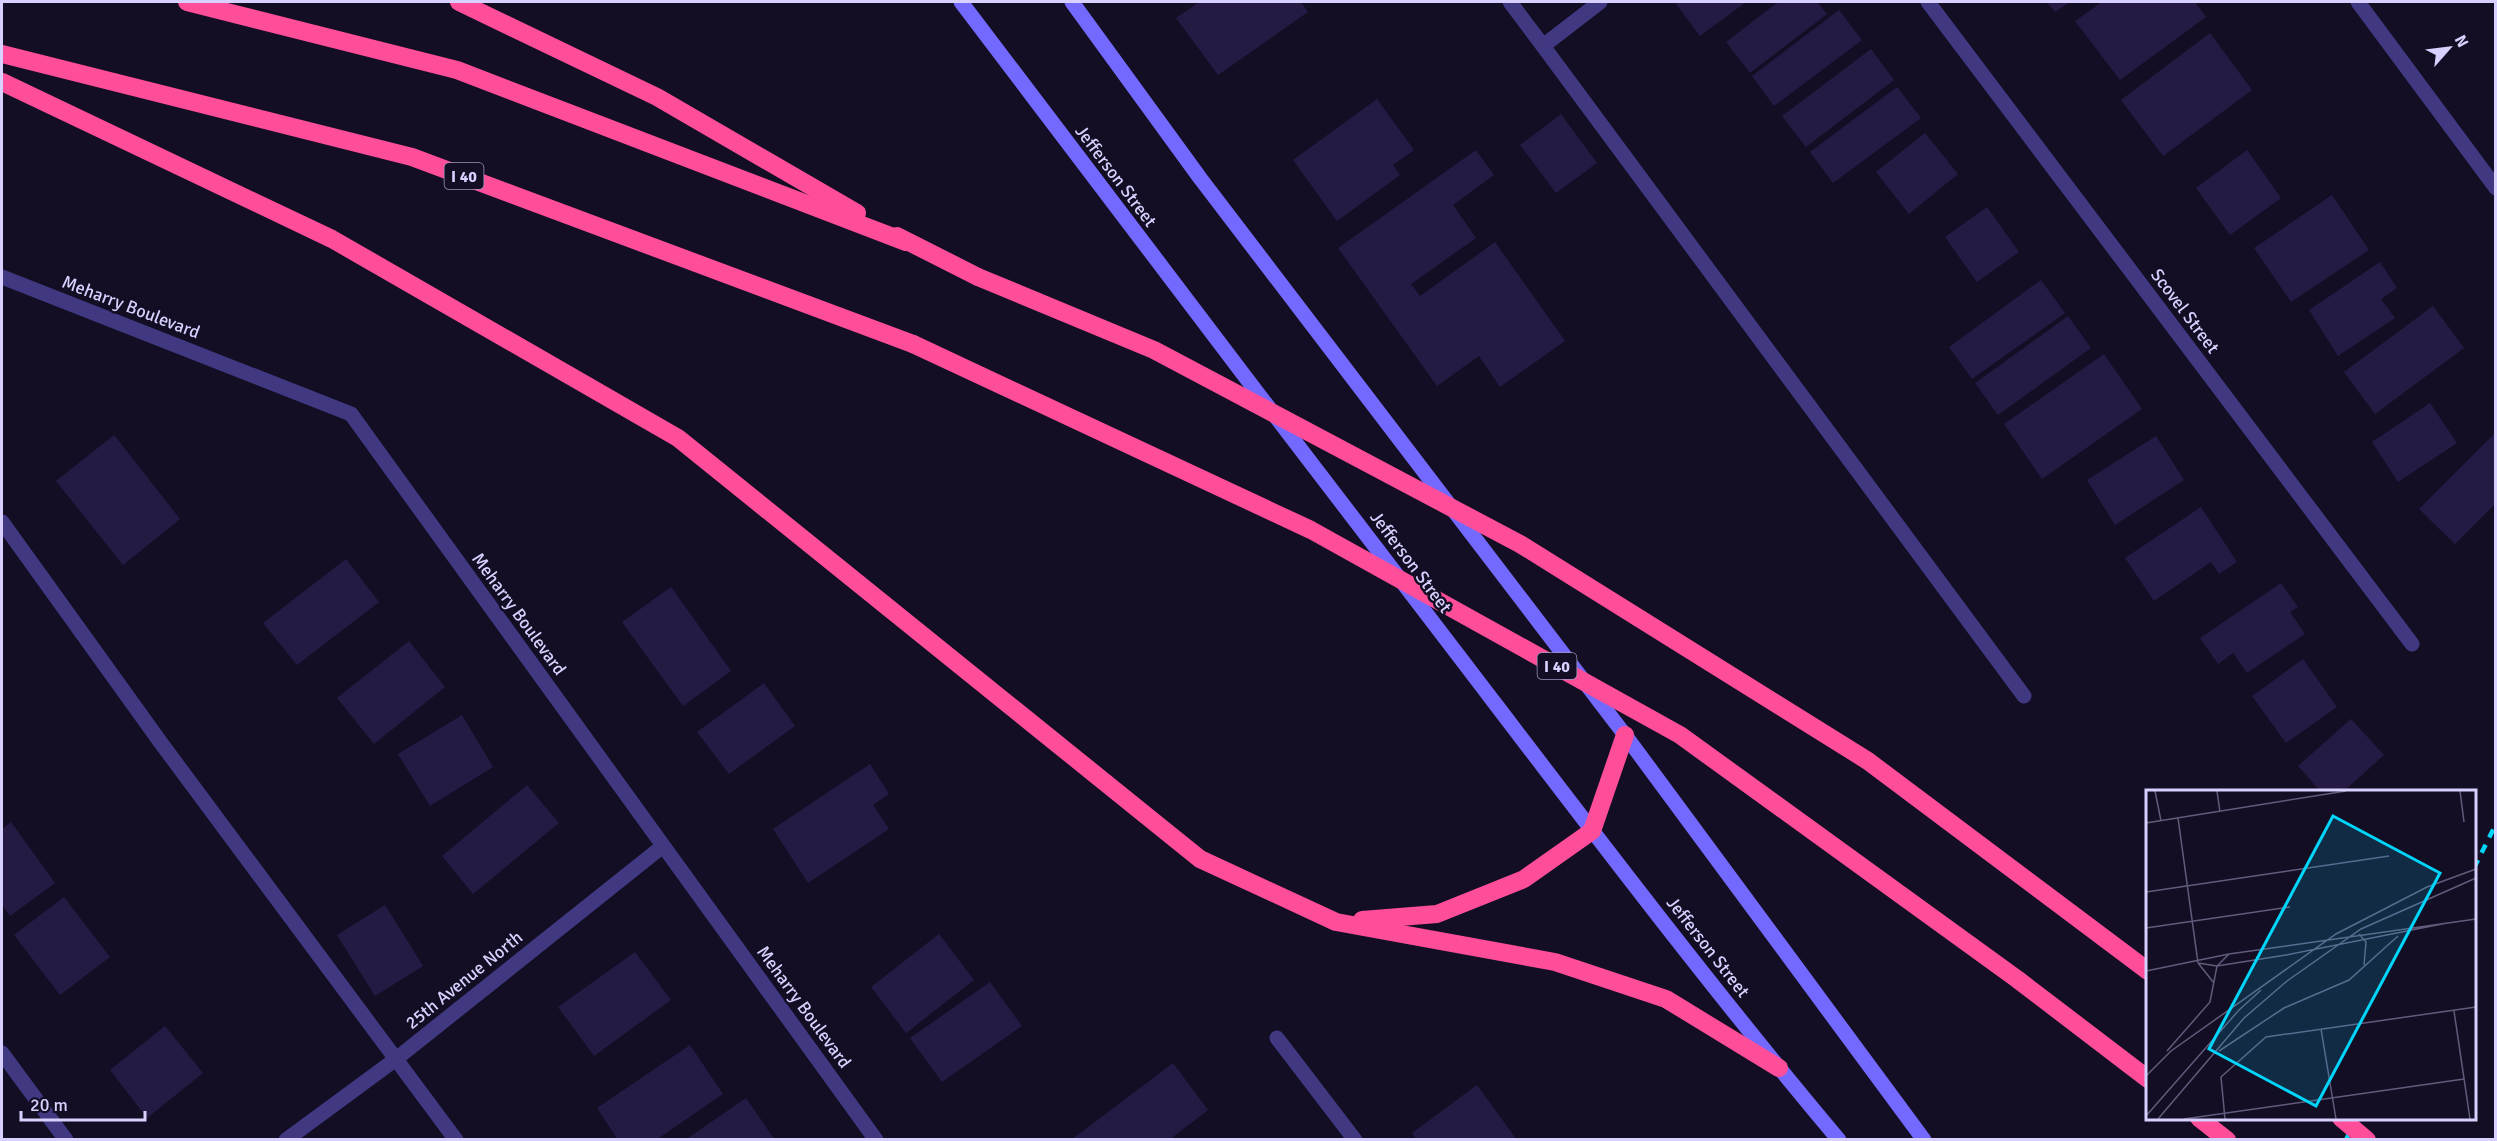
<svg xmlns="http://www.w3.org/2000/svg" width="2497" height="1141" font-family="Signika,sans-serif">
<style>
.building{fill:#251a44}
.lines{fill:none;stroke-linecap:round;stroke-linejoin:round}
.service{stroke:#403982;stroke-width:15}
.minor{stroke:#403982;stroke-width:15}
.secondary{stroke:#7469fe;stroke-width:15}
.motorway{stroke:#fe4d99;stroke-width:18}
.rail{stroke:#01d5fa;stroke-width:4.5;stroke-dasharray:9 8;stroke-linecap:butt}
.motorway-bridge{stroke:#fe4d99;stroke-width:18}
.labels{text-anchor:middle;stroke-width:5;stroke-linejoin:round;paint-order:stroke}
.shield{fill:#130e24;stroke:#9d96bd;stroke-width:1.5}
.shield-label{font-size:16px;font-weight:bold;fill:#d8d1ff}
.street-label{font-size:18px;fill:#d8d1ff;stroke:#130e24}
.inset-road{fill:none;stroke:#625c7c;stroke-width:1.5}
.view{fill:#01d5fa;fill-opacity:0.15;stroke:#01d5fa;stroke-width:3}
.inset-edge{fill:none;stroke:#d8d1ff;stroke-width:3}
</style>
<rect width="100%" height="100%" fill="#130e24"/>
<g class="building">
<polygon points="1199,2 1301,2 1308,12 1218,75 1176,18"/>
<polygon points="1680,2 1746,2 1700,36 1676,4"/>
<polygon points="1778,2 1817,2 1827,14 1750,73 1726,42"/>
<polygon points="2047,2 2070,2 2055,12"/>
<polygon points="2102,2 2195,2 2206,17 2120,80 2075,21"/>
<polygon points="1839,10 1862,40 1774,106 1752,76"/>
<polygon points="2210,33 2252,90 2163,156 2121,100"/>
<polygon points="1871,49 1894,80 1806,147 1782,116"/>
<polygon points="1897,87 1921,118 1833,183 1810,152"/>
<polygon points="1377,99 1414,150 1393,165 1400,175 1337,221 1293,160"/>
<polygon points="1561,114 1597,163 1556,193 1520,145"/>
<polygon points="1925,133 1958,174 1909,214 1876,172"/>
<polygon points="1476,150 1494,175 1453,205 1476,238 1411,284 1420,296 1495,242 1565,341 1500,387 1479,356 1437,386 1338,248"/>
<polygon points="2247,150 2281,198 2230,235 2196,188"/>
<polygon points="2332,195 2369,250 2291,302 2254,248"/>
<polygon points="1987,207 2019,252 1977,282 1945,237"/>
<polygon points="2380,262 2397,288 2381,299 2395,318 2338,356 2309,310"/>
<polygon points="2041,280 2065,313 1972,379 1949,347"/>
<polygon points="2433,306 2464,348 2375,414 2344,372"/>
<polygon points="2068,316 2091,348 1998,415 1975,383"/>
<polygon points="2104,354 2142,409 2042,479 2004,424"/>
<polygon points="2430,403 2457,443 2398,482 2372,442"/>
<polygon points="2496,432 2496,503 2455,544 2419,509"/>
<polygon points="114,435 180,519 123,565 56,481"/>
<polygon points="2156,436 2184,480 2115,525 2087,480"/>
<polygon points="2201,507 2237,562 2219,574 2211,562 2154,601 2125,558"/>
<polygon points="346,559 379,602 297,665 263,623"/>
<polygon points="2281,583 2298,607 2290,612 2305,634 2247,673 2233,653 2218,664 2200,638"/>
<polygon points="671,587 731,671 683,706 622,622"/>
<polygon points="409,641 445,687 374,744 337,698"/>
<polygon points="2303,659 2337,707 2286,743 2252,696"/>
<polygon points="764,683 795,726 729,774 697,732"/>
<polygon points="462,715 493,767 430,806 398,754"/>
<polygon points="2351,719 2384,755 2343,792 2321,792 2298,766"/>
<polygon points="870,764 889,794 873,805 889,829 808,883 773,829"/>
<polygon points="527,785 559,823 473,894 442,856"/>
<polygon points="11,822 55,883 10,916 2,905 2,829"/>
<polygon points="64,897 110,957 60,995 14,935"/>
<polygon points="385,905 423,966 375,996 337,935"/>
<polygon points="939,934 974,980 906,1033 871,987"/>
<polygon points="635,952 671,1000 594,1056 558,1007"/>
<polygon points="990,982 1022,1026 942,1082 910,1038"/>
<polygon points="165,1026 203,1073 147,1118 110,1070"/>
<polygon points="690,1045 723,1094 656,1140 618,1140 597,1108"/>
<polygon points="1173,1063 1208,1110 1169,1140 1071,1140"/>
<polygon points="1477,1085 1517,1140 1417,1140 1412,1133"/>
<polygon points="746,1098 775,1140 685,1140"/>
</g>
<g class="lines">
<g class="service">
<polyline points="1600,2 1543,46 2024,696"/>
<polyline points="2358,2 2496,188"/>
<polyline points="2,522 161,743 456,1140"/>
<polyline points="1277,1038 1355,1140"/>
</g>
<g class="minor">
<polyline points="1510,2 1543,46"/>
<polyline points="1928,2 2412,644"/>
<polyline points="2,277 351,414 876,1140"/>
<polyline points="2,1053 66,1140"/>
<polyline points="286,1140 396,1059 663,846"/>
</g>
<g class="secondary">
<path d="M 961,2 C 1120,213 1281,424 1442,634 C 1572,804 1701,976 1839,1140"/>
<polyline points="1072,2 1200,178 1625,735 1924,1140"/>
</g>
<g class="motorway">
<polyline points="187,2 457,70 906,242"/>
<polyline points="459,2 657,97 857,213"/>
<polyline points="2,54 412,157 913,344"/>
<polyline points="2,82 332,239 678,438 1200,859 1336,922 1555,962 1666,999 1779,1068"/>
<polyline points="897,236 978,277"/>
<polyline points="1362,920 1437,914 1524,879 1592,831 1625,735"/>
<polyline points="2199,1118 2227,1140"/>
</g>
<g class="rail">
<polyline points="2474,868 2496,824"/>
<polyline points="2346,1140 2356,1118"/>
</g>
<g class="motorway-bridge">
<polyline points="978,277 1154,350 1520,544 1868,761 2148,971"/>
<polyline points="913,344 1311,530 1680,735 2017,979 2148,1079"/>
<polyline points="2341,1118 2367,1140"/>
</g>
</g>
<g class="labels">
<g class="shield">
<rect x="444.5" y="163" width="39" height="26" rx="4.5"/>
<rect x="1537.5" y="653" width="39" height="26" rx="4.5"/>
</g>
<g class="shield-label">
<text x="464" y="182">I 40</text>
<text x="1557" y="672">I 40</text>
</g>
<g class="street-label">
<text transform="translate(1116 176) rotate(53)" y="6">Jefferson Street</text>
<text transform="translate(131 307) rotate(21)" y="6">Meharry Boulevard</text>
<text transform="translate(2185 311) rotate(53)" y="6">Scovel Street</text>
<text transform="translate(1411 562) rotate(53)" y="6">Jefferson Street</text>
<text transform="translate(519 614) rotate(54)" y="6">Meharry Boulevard</text>
<text transform="translate(1708 947) rotate(52)" y="6">Jefferson Street</text>
<text transform="translate(464 980) rotate(-39)" y="6">25th Avenue North</text>
<text transform="translate(804 1007) rotate(54)" y="6">Meharry Boulevard</text>
</g>
</g>
<g transform="translate(2146 790)">
<rect width="330" height="330" fill="#130e24"/>
<path class="inset-road" d="M 9,1 L 15,31M 71,1 L 74,22M 314,1 L 318,32M 32,28 L 52,173M 0,33 L 200,1M 0,102 L 243,66M 0,138 L 144,117M 213,144 L 220,152 L 218,175M 52,173 L 71,176 L 140,165 L 301,133M 52,173 L 68,193M 0,181 L 83,164 L 330,129M 308,221 L 324,329M 175,239 L 190,329M 21,261 L 64,212 L 71,176 L 83,164M 73,261 L 138,218 L 203,190 L 252,146M 0,286 L 25,261 L 190,144 L 281,97 L 330,79M 0,326 L 93,220 L 115,200M 12,329 L 98,228 L 141,191 L 215,139 L 330,88M 38,329 L 318,289M 79,329 L 75,287 L 120,247 L 330,217"/>
<path class="view" d="M 187,26 L 294,83 L 170,316 L 63,259 Z"/>
<rect width="330" height="330" class="inset-edge"/>
</g>
<rect width="2497" height="1141" fill="none" stroke="#d8d1ff" stroke-width="6"/>
<g transform="translate(2449 48) rotate(62)" stroke="#130e24" stroke-width="4.5" paint-order="stroke">
<path d="M0-4.5L10 22L0 15L-10 22Z" fill="#d8d1ff"/>
<text y="-9" font-size="16" font-weight="bold" text-anchor="middle" fill="#d8d1ff">N</text>
</g>
<path d="M21 1111v9h124v-9" fill="none" stroke="#d8d1ff" stroke-width="3"/>
<text x="30" y="1111" font-size="18" fill="#d8d1ff" stroke="#130e24" stroke-width="4.5" paint-order="stroke">20 m</text>
</svg>
